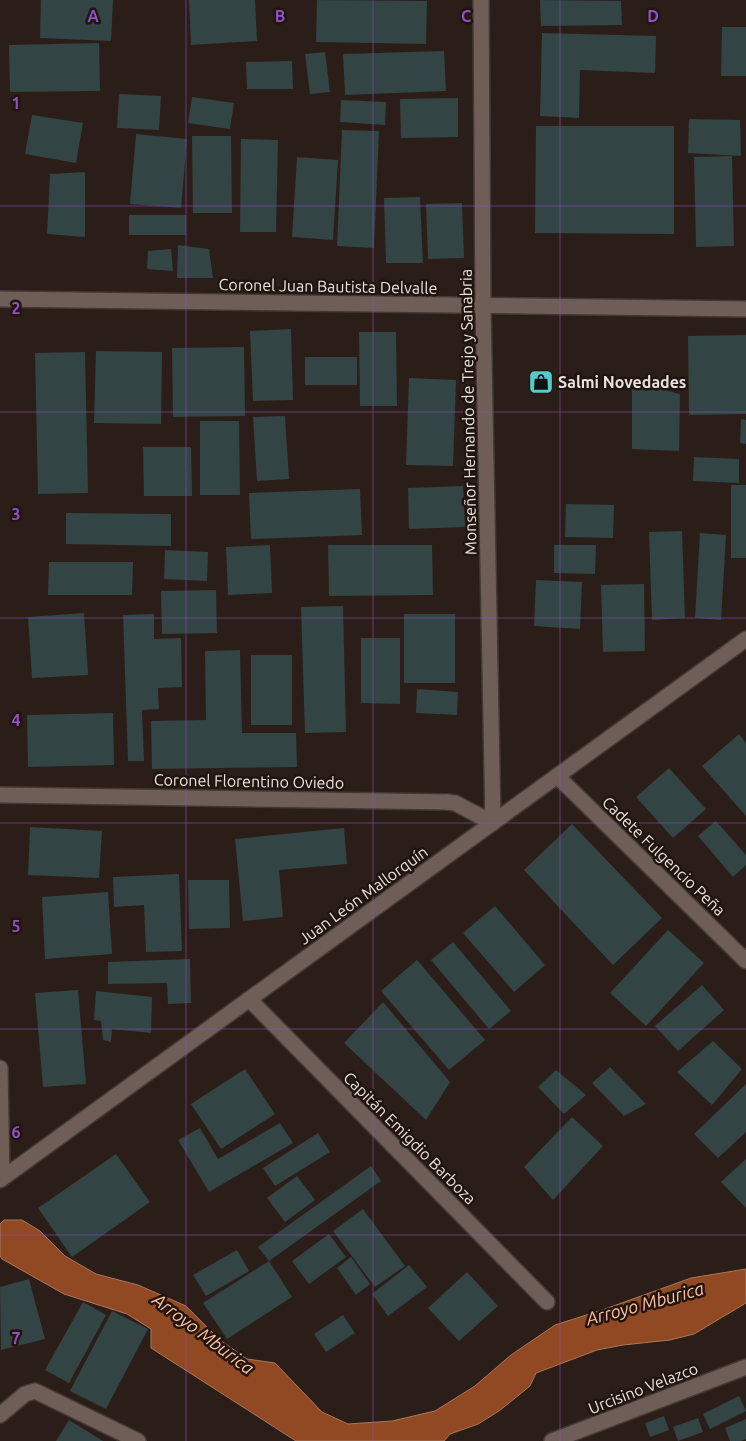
<svg xmlns="http://www.w3.org/2000/svg" width="746" height="1441" font-family="Ubuntu,sans-serif">
<style>
.water{fill:#904922;stroke:#ab775a}
.building{fill:#324443}
.lines{fill:none;stroke-linecap:round;stroke-linejoin:round}
.street-casing{stroke:#433834;stroke-width:18}
.secondary-casing{stroke:#433834;stroke-width:18}
.street{stroke:#6e5e57;stroke-width:15}
.secondary{stroke:#6e5e57;stroke-width:15}
.grid{fill:none;stroke:#9150c5;stroke-width:1;stroke-opacity:0.55}
.labels{text-anchor:middle;stroke-width:5;stroke-linejoin:round;paint-order:stroke}
.street-label{font-size:16px;fill:#ebe2dd;stroke:#21150f}
.poi-label{font-size:16px;font-weight:bold;fill:#ebe2dd;stroke:#21150f;text-anchor:start}
.water-label{font-size:18px;font-style:italic;fill:#fdbfa0;stroke:#21150f}
.grid-label{font-size:16px;text-anchor:middle;font-weight:bold;fill:#9150c5;stroke:#21150f;stroke-width:5;stroke-linejoin:round;paint-order:stroke}
</style>
<rect width="100%" height="100%" fill="#2b1e18"/>
<polygon class="water" points="4,1220 22,1220 40,1231 65,1256 96,1274 138,1285 186,1306 220,1340 247,1359 275,1363 322,1412 348,1424 392,1421 435,1411 475,1386 511,1355 555,1325 605,1309 691,1278 746,1269 746,1303 694,1334 670,1340 623,1345 597,1350 536,1373 530,1386 499,1411 478,1424 450,1434 444,1441 296,1441 151,1348 151,1329 127,1314 64,1294 2,1259 0,1256 0,1224"/>
<g class="building">
<polygon points="41,0 113,0 111,41 40,38"/>
<polygon points="189,0 255,0 257,41 191,45"/>
<polygon points="317,0 427,1 426,44 316,42"/>
<polygon points="540,0 621,1 622,25 541,26"/>
<polygon points="722,27 746,27 746,76 721,76"/>
<polygon points="542,33 656,36 655,73 580,70 579,118 540,116"/>
<polygon points="99,43 100,91 10,92 9,45"/>
<polygon points="444,51 446,91 345,95 343,54"/>
<polygon points="325,52 330,92 310,94 305,54"/>
<polygon points="292,61 293,89 247,89 246,62"/>
<polygon points="119,94 161,96 159,130 117,128"/>
<polygon points="192,97 234,103 230,129 188,123"/>
<polygon points="458,98 458,137 401,138 400,99"/>
<polygon points="341,100 386,102 385,125 340,122"/>
<polygon points="32,115 83,123 76,163 25,154"/>
<polygon points="689,119 740,120 741,156 688,153"/>
<polygon points="536,126 674,126 674,234 535,233"/>
<polygon points="342,130 379,131 374,248 337,246"/>
<polygon points="136,134 187,139 181,208 130,204"/>
<polygon points="192,136 231,136 232,213 193,213"/>
<polygon points="241,139 278,140 276,232 240,232"/>
<polygon points="732,156 734,246 696,247 694,157"/>
<polygon points="297,157 338,160 333,240 292,237"/>
<polygon points="85,172 85,237 47,234 50,174"/>
<polygon points="420,197 423,263 386,263 384,198"/>
<polygon points="462,203 464,258 428,259 426,204"/>
<rect x="129" y="215" width="57" height="20"/>
<polygon points="178,245 209,249 213,278 177,278"/>
<polygon points="171,249 173,271 147,269 148,251"/>
<polygon points="291,329 293,400 253,401 250,331"/>
<polygon points="359,332 396,332 397,406 360,406"/>
<polygon points="746,335 746,414 689,415 688,336"/>
<polygon points="244,347 245,416 173,417 172,348"/>
<polygon points="96,351 162,352 161,424 94,423"/>
<polygon points="85,352 88,493 38,494 35,353"/>
<rect x="305" y="357" width="52" height="28"/>
<polygon points="646,376 666,378 668,391 680,394 679,451 632,449 632,389 643,389"/>
<polygon points="409,378 456,380 453,466 406,465"/>
<polygon points="285,416 289,479 257,481 253,417"/>
<polygon points="741,419 746,420 746,444 740,443"/>
<polygon points="200,421 239,421 240,495 200,495"/>
<polygon points="143,447 191,447 192,496 144,496"/>
<polygon points="694,457 739,459 739,483 693,481"/>
<rect x="731" y="485" width="15" height="73"/>
<polygon points="463,486 465,527 409,529 408,488"/>
<polygon points="360,489 362,535 251,539 249,493"/>
<polygon points="566,504 614,505 613,538 565,537"/>
<polygon points="66,513 171,514 171,546 66,544"/>
<polygon points="682,531 685,618 652,620 649,532"/>
<polygon points="700,533 726,535 721,620 695,618"/>
<polygon points="270,545 272,593 228,595 226,547"/>
<polygon points="328,545 432,545 433,595 329,596"/>
<polygon points="554,545 596,545 595,574 554,573"/>
<polygon points="165,550 208,552 207,581 164,579"/>
<polygon points="49,562 133,562 132,595 48,595"/>
<polygon points="536,580 582,582 580,629 534,626"/>
<polygon points="644,584 645,651 603,652 601,585"/>
<polygon points="216,590 217,633 162,634 161,591"/>
<polygon points="343,606 346,732 305,733 301,607"/>
<polygon points="84,613 88,675 32,678 28,617"/>
<polygon points="154,614 154,639 181,638 182,687 158,688 159,709 142,710 144,761 128,761 123,615"/>
<rect x="404" y="614" width="51" height="69"/>
<polygon points="361,638 400,638 400,704 361,703"/>
<polygon points="240,650 242,733 296,733 297,767 152,769 151,721 206,720 205,651"/>
<rect x="251" y="655" width="41" height="70"/>
<polygon points="417,689 458,692 457,715 416,713"/>
<polygon points="113,713 114,765 28,767 27,715"/>
<polygon points="739,734 746,743 746,816 702,766"/>
<polygon points="669,768 706,809 673,838 636,797"/>
<polygon points="716,821 746,855 746,865 733,877 698,836"/>
<polygon points="572,824 662,918 613,965 524,870"/>
<polygon points="30,827 102,831 99,878 28,875"/>
<polygon points="344,828 347,864 279,870 283,917 243,921 235,839"/>
<polygon points="179,874 182,951 146,952 144,905 114,907 113,877"/>
<polygon points="188,880 229,880 230,928 189,929"/>
<polygon points="108,892 112,954 45,959 42,897"/>
<polygon points="495,906 545,965 514,992 463,933"/>
<polygon points="668,930 704,963 646,1026 610,993"/>
<polygon points="453,942 511,1011 489,1029 431,960"/>
<polygon points="190,959 191,1003 168,1004 167,983 108,984 108,962"/>
<polygon points="417,960 485,1040 449,1070 381,991"/>
<polygon points="702,985 724,1010 678,1051 655,1026"/>
<polygon points="78,990 86,1084 43,1087 35,993"/>
<polygon points="96,991 152,997 151,1033 112,1029 111,1042 103,1040 101,1021 94,1020"/>
<polygon points="383,1002 450,1082 426,1120 344,1043"/>
<polygon points="713,1041 742,1069 712,1105 677,1072"/>
<polygon points="610,1067 646,1104 624,1116 592,1083"/>
<polygon points="245,1069 275,1114 221,1149 191,1104"/>
<polygon points="556,1070 586,1095 564,1114 538,1087"/>
<polygon points="746,1084 746,1132 718,1158 694,1134"/>
<polygon points="572,1117 603,1146 553,1200 524,1167"/>
<polygon points="280,1123 293,1143 209,1192 178,1140 200,1128 218,1159"/>
<polygon points="318,1133 330,1152 275,1186 263,1168"/>
<polygon points="116,1154 150,1202 72,1257 38,1208"/>
<polygon points="746,1159 746,1208 721,1182"/>
<polygon points="371,1166 381,1181 269,1261 258,1247"/>
<polygon points="297,1176 315,1200 285,1222 267,1198"/>
<polygon points="363,1209 405,1266 375,1287 333,1231"/>
<polygon points="329,1234 346,1257 309,1284 292,1261"/>
<polygon points="237,1250 249,1271 206,1296 193,1275"/>
<polygon points="351,1257 370,1284 356,1295 337,1268"/>
<polygon points="269,1261 292,1297 227,1339 203,1303"/>
<polygon points="409,1265 427,1287 388,1316 372,1294"/>
<polygon points="467,1272 498,1306 459,1341 428,1308"/>
<polygon points="29,1279 45,1339 1,1350 0,1287"/>
<polygon points="83,1302 106,1315 69,1383 45,1370"/>
<polygon points="112,1311 148,1329 106,1409 70,1391"/>
<polygon points="343,1315 355,1333 326,1352 314,1334"/>
<polygon points="739,1396 746,1411 710,1429 703,1414"/>
<polygon points="664,1416 669,1430 650,1437 645,1423"/>
<polygon points="698,1418 703,1432 678,1441 673,1427"/>
<polygon points="746,1419 746,1439 741,1441 730,1441 725,1428"/>
<polygon points="69,1420 103,1441 56,1441"/>
</g>
<g class="lines">
<defs>
<g id="street">
<polyline points="0,299 746,309"/>
<polyline points="557,776 746,961"/>
<polyline points="447,802 455,803 493,823 483,306 481,0"/>
<polyline points="249,999 547,1302"/>
<polyline points="0,1068 2,1178"/>
<polyline points="0,1415 25,1394 35,1391 138,1441"/>
<polyline points="552,1441 746,1367"/>
</g>
<g id="secondary">
<polyline points="0,795 447,802"/>
<polyline points="0,1180 746,639"/>
</g>
</defs>
<use href="#street" class="street-casing"/>
<use href="#secondary" class="secondary-casing"/>
<use href="#street" class="street"/>
<use href="#secondary" class="secondary"/>
</g>
<path class="grid" d="M 186,0 L 186,1441M 373,0 L 373,1441M 560,0 L 560,1441M 0,206 L 746,206M 0,412 L 746,412M 0,618 L 746,618M 0,823 L 746,823M 0,1029 L 746,1029M 0,1235 L 746,1235"/>
<defs>
<symbol id="shop-square" viewBox="-11 -11 22 22"><rect x="-9" y="-9" width="18" height="18" rx="4" fill="#54cdc8" stroke="#21150f"/><path d="M-5-2.5h2.3a2.7 3.5 0 0 1 5.4 0H5L5.5 6h-11ZM-1.5-2.5h3a1.5 2.3 0 0 0-3 0Z" fill="#111"/></symbol>
</defs>
<g fill-rule="evenodd">
<use href="#shop-square" x="527" y="368" width="28" height="28"/>
</g>
<g class="labels">
<g class="street-label">
<text transform="translate(328 286) rotate(1)" y="6">Coronel Juan Bautista Delvalle</text>
<text transform="translate(468 412) rotate(-91)" y="6">Monseñor Hernando de Trejo y Sanabria</text>
<text transform="translate(249 781) rotate(1)" y="6">Coronel Florentino Oviedo</text>
<text transform="translate(664 856) rotate(44)" y="6">Cadete Fulgencio Peña</text>
<text transform="translate(363 895) rotate(-36)" y="6">Juan León Mallorquín</text>
<text transform="translate(410 1138) rotate(45)" y="6">Capitán Emigdio Barboza</text>
<text transform="translate(643 1388) rotate(-21)" y="6">Urcisino Velazco</text>
</g>
<g class="poi-label">
<text x="558" y="388">Salmi Novedades</text>
</g>
<g class="water-label">
<text transform="translate(645 1304) rotate(-15)" y="6">Arroyo Mburica</text>
<text transform="translate(203 1334) rotate(37)" y="6">Arroyo Mburica</text>
</g>
</g>
<g class="grid-label">
<text x="93" y="22">A</text>
<text x="280" y="22">B</text>
<text x="466" y="22">C</text>
<text x="653" y="22">D</text>
<text x="16" y="109">1</text>
<text x="16" y="314">2</text>
<text x="16" y="520">3</text>
<text x="16" y="726">4</text>
<text x="16" y="932">5</text>
<text x="16" y="1138">6</text>
<text x="16" y="1344">7</text>
</g>
</svg>
